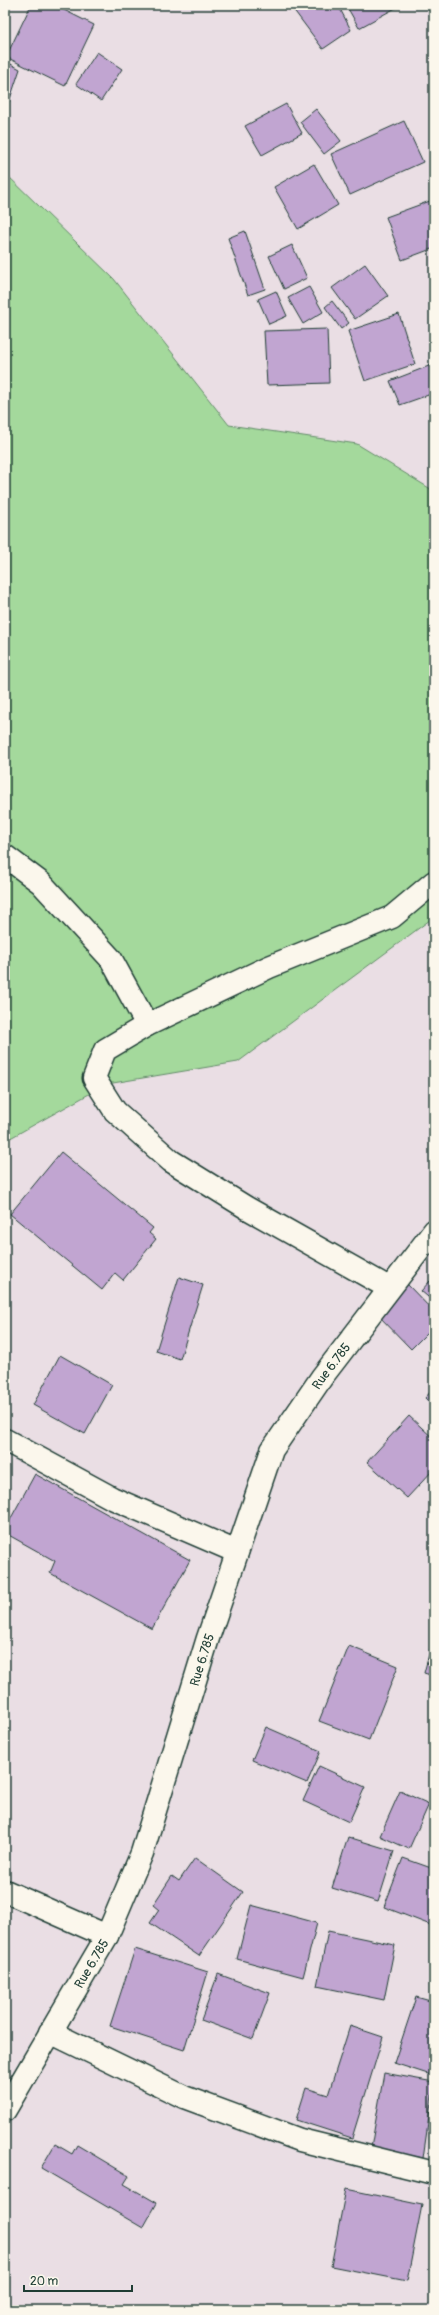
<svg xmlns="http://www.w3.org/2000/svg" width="439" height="2315" font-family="Pangolin,sans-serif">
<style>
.green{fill:#a4d99c;stroke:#628b68}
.building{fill:#c1a5d1;stroke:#1f3d34}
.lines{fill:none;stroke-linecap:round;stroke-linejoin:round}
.minor-casing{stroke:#1f3d34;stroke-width:25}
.minor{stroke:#fbf7ec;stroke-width:22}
.labels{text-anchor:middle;stroke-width:3;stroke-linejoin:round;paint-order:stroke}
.street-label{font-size:13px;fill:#1f3d34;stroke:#fbf7ec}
</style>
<rect width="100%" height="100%" fill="#eadee4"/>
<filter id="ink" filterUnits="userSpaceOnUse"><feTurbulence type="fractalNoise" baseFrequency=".025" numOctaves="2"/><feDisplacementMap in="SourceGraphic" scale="8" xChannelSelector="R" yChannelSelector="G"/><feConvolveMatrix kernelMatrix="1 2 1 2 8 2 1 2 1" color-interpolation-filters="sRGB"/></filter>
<g filter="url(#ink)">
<polygon class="green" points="5,173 114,279 229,425 357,444 434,491 434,917 238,1062 107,1084 5,1141"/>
<g class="building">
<polygon points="31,5 54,5 94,25 65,86 6,57"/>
<polygon points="290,5 338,5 351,30 323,49"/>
<polygon points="346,5 401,5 359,28"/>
<polygon points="97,52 122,69 101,101 76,84"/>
<polygon points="5,61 20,69 9,102 5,101"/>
<polygon points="286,104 302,133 262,155 245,126"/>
<polygon points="316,109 341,141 324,154 300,122"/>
<polygon points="404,121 423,162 350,195 331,154"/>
<polygon points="314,164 338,205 298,229 274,187"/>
<polygon points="430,201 434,212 434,248 402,260 386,217"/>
<polygon points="245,231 265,289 248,295 228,238"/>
<polygon points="292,245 307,278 284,289 269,256"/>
<polygon points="365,264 388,296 355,319 332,288"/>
<polygon points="309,287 323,312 303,324 288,298"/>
<polygon points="276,291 287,316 269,324 258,299"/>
<polygon points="332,301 349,323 341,329 325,307"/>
<polygon points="399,314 415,364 365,381 348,331"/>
<polygon points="327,329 329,383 267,385 264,331"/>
<polygon points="434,364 434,393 400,405 390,381"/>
<polygon points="61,1152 153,1228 149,1233 156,1239 123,1280 115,1273 102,1290 10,1214"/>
<polygon points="179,1277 203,1285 180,1359 156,1351"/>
<polygon points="430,1281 434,1284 434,1302 421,1291"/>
<polygon points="407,1284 434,1312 434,1326 411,1349 376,1313"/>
<polygon points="60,1355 112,1385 85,1434 33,1405"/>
<polygon points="434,1388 434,1407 425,1398"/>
<polygon points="409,1416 434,1439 434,1469 407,1498 367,1462"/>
<polygon points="434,1423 434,1431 430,1428"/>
<polygon points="35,1474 190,1560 152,1629 50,1573 55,1561 5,1533 5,1529"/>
<polygon points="433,1639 434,1639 434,1676 424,1673"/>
<polygon points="349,1646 398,1666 369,1740 319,1721"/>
<polygon points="266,1727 321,1751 307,1783 252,1760"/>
<polygon points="319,1766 365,1787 349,1822 303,1801"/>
<polygon points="400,1791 429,1804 409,1849 380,1836"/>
<polygon points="348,1837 394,1851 378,1902 332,1888"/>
<polygon points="195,1858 243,1892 199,1956 150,1923 159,1910 153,1905 172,1876 179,1881"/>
<polygon points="403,1858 434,1869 433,1926 384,1907"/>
<polygon points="251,1905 317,1923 303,1977 237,1959"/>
<polygon points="328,1931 395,1945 384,2000 317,1986"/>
<polygon points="135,1949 208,1972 184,2050 110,2026"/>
<polygon points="218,1974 270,1993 253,2039 201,2020"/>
<polygon points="416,1997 434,2002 434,2076 394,2063"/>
<polygon points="350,2026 383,2037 352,2138 296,2120 306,2088 328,2095"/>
<polygon points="384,2073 434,2082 423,2158 371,2148"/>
<polygon points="434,2135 434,2158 431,2157"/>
<polygon points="55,2144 72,2154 77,2145 129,2176 124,2184 157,2203 143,2228 41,2168"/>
<polygon points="346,2189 422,2205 407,2281 331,2266"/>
</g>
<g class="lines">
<defs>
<g id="minor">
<polyline points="5,856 41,883 111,959 147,1025"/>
<polyline points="389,1288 247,1208 171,1161 115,1111 94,1078 105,1050 147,1025 269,967 392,917 434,882"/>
<polyline points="5,1440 112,1498 237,1552"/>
<polyline points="5,1891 107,1936"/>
<polyline points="50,2032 184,2097 300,2140 434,2173"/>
<path id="s1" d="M 5,2110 L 107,1936 L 142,1853 L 208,1638 L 272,1450 L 322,1377 L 434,1231"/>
</g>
</defs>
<use href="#minor" class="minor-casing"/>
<use href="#minor" class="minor"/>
</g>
</g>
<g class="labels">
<g class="street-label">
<text dy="5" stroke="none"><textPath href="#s1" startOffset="818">Rue 6.785</textPath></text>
<text dy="5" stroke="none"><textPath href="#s1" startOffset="494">Rue 6.785</textPath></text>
<text dy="5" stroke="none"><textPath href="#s1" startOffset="170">Rue 6.785</textPath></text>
</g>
</g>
<rect width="439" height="2315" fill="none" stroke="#fbf7ec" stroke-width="20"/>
<rect x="10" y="10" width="419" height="2295" fill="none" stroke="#1f3d34" stroke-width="1.5" filter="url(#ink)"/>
<path d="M24 2285v6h108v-6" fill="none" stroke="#1f3d34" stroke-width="2"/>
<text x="30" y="2285" font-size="12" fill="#1f3d34" stroke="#fbf7ec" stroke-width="3" paint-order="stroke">20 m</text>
</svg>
